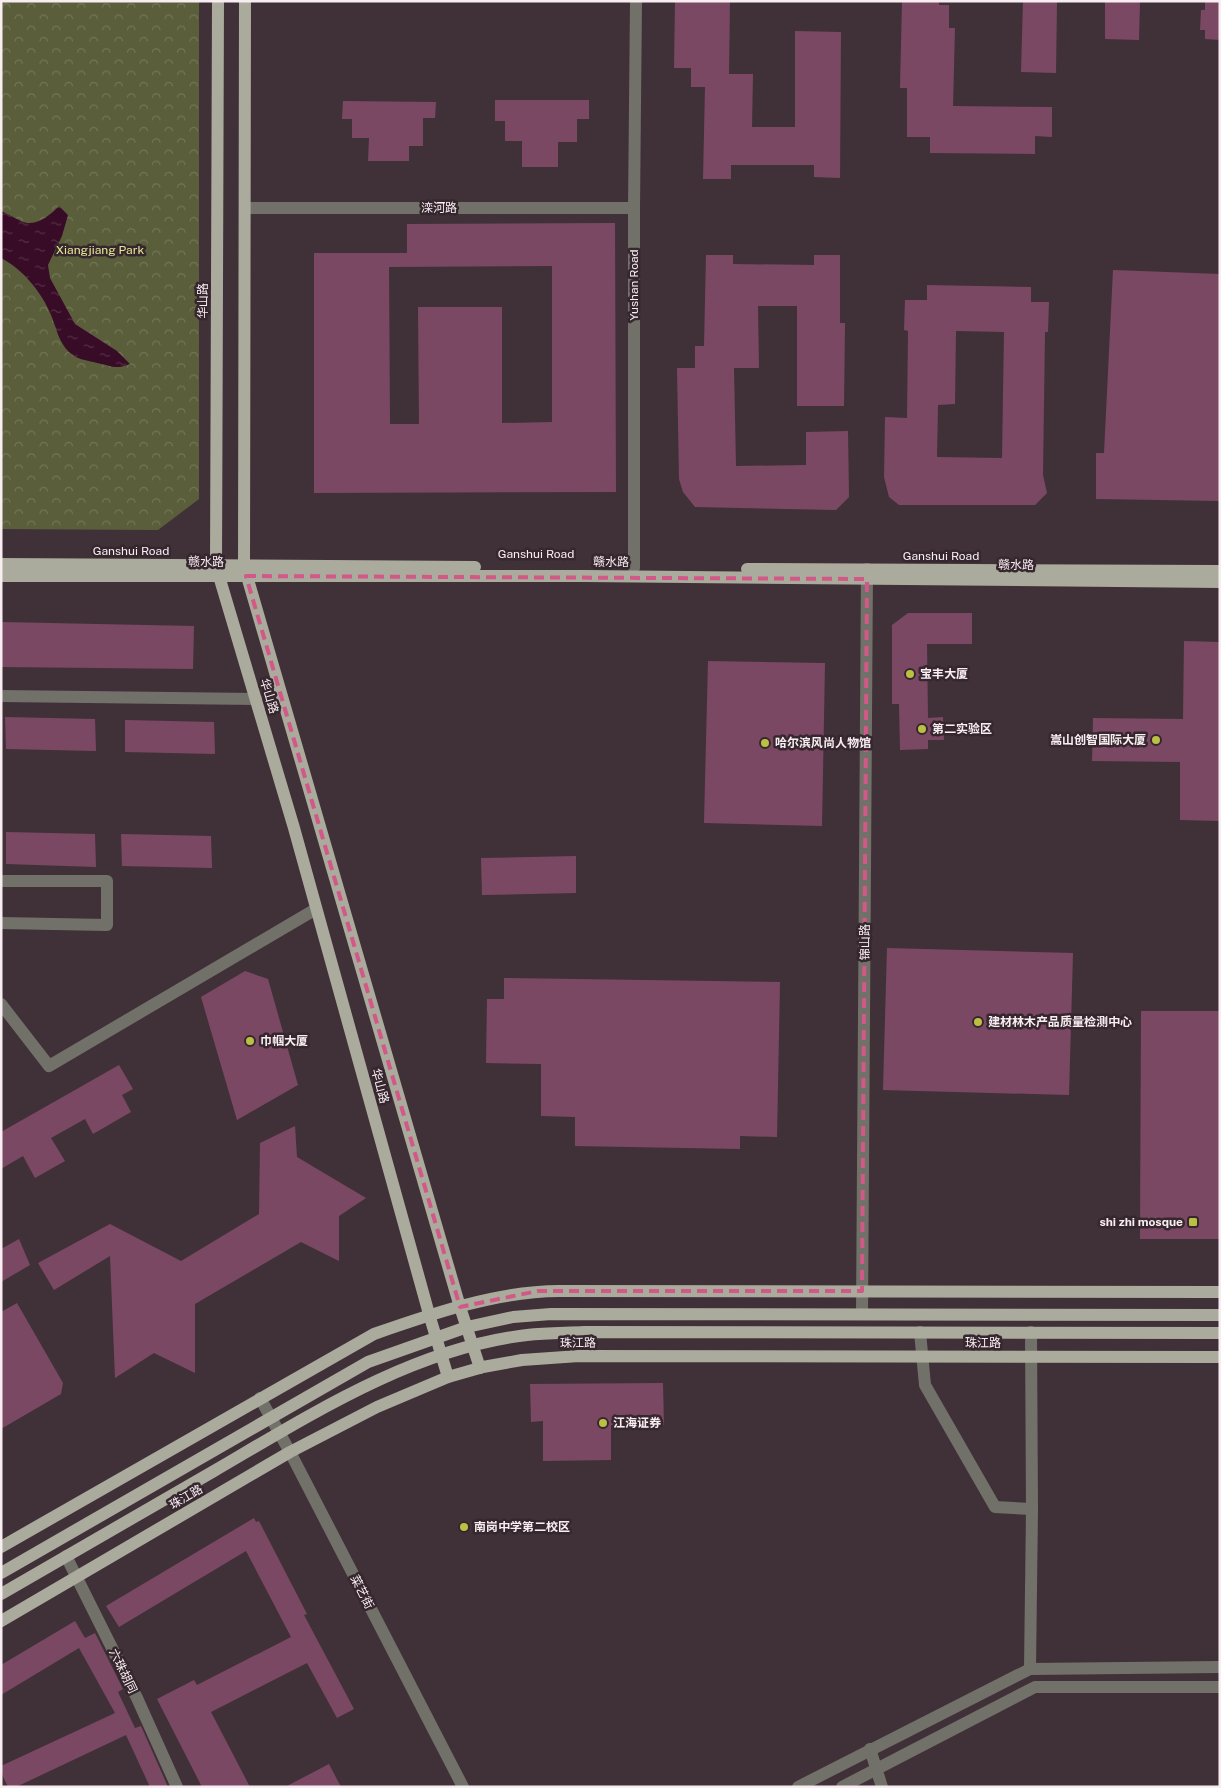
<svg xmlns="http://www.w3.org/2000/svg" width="1221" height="1788" font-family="'Public Sans','Noto Sans SC',sans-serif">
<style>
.park{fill:url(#park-crowns)}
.water{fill:url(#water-ripples)}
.building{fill:#7b4863;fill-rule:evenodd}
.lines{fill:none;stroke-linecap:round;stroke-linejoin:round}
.minor{stroke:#71716a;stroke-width:12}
.major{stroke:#aaab9c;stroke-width:12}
.marked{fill:none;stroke:#d25888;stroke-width:4;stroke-dasharray:10 6;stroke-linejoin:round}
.poi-dot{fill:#bbc044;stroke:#36272e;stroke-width:2}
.labels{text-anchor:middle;stroke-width:5;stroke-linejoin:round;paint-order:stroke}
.street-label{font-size:12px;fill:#f8eef2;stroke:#36272e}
.park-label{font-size:12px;fill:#e5ea94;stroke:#36272e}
.poi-label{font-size:12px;font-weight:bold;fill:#f8eef2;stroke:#36272e;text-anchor:start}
</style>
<defs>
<pattern id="park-crowns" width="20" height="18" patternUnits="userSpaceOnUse" patternTransform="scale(1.25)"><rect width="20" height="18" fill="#5b5e3b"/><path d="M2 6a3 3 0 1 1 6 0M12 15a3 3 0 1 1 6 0" fill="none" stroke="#737558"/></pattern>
<pattern id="water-ripples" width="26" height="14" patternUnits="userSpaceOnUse" patternTransform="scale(1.25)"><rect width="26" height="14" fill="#380b27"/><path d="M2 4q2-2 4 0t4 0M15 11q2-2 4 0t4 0" fill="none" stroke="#562f47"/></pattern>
</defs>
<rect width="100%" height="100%" fill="#403139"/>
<polygon class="park" points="1,1 199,1 199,499 158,530 1,529"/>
<path class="water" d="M 59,206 L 68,215 L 62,236 L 48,265 L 50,278 L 75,324 L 117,351 L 130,364 C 114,370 113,366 97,363 C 87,360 77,360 69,352 C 59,343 56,327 51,315 C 42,293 23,269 1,258 L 1,211 C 8,214 21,222 27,223 C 40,224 51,214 59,206 Z"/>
<g class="building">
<polygon points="675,1 730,1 729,74 753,74 752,127 795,127 795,31 841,32 840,178 814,177 814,165 731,165 731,179 703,179 705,87 691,87 691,68 674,68"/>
<polygon points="902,1 939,1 939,5 949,5 949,28 955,28 953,106 1052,107 1052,137 1035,136 1035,154 930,153 930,137 907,137 907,88 900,88"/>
<polygon points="1023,1 1057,1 1056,73 1021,72"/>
<polygon points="1105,1 1140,1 1139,40 1105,39"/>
<polygon points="1205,1 1220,1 1220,40 1205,39 1205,30 1200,30 1201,10 1205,10"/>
<polygon points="495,100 589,100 589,119 577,119 577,142 558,142 558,167 522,167 522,141 505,141 505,121 495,121"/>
<polygon points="343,101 436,102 435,118 423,118 423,146 409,146 409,161 368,161 369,138 352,138 352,119 342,119"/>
<path d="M 615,223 L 616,492 L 314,493 L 314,253 L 407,253 L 407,224 ZM 552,266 L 552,422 L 502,423 L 502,307 L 418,307 L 419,424 L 390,424 L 389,267 Z"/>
<polygon points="706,255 733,255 733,264 814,265 814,255 840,255 840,323 845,323 844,406 797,406 797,306 758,306 759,368 734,368 736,466 806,465 806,432 848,431 849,497 836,510 695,507 683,492 679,479 677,368 695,368 695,346 704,346"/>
<polygon points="1113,270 1220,274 1220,501 1096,499 1096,453 1104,453"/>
<path d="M 927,285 L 1031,287 L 1031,302 L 1049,302 L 1048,332 L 1045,332 L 1043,475 L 1047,493 L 1035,505 L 899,505 L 889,497 L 884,477 L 885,417 L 907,418 L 908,331 L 904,330 L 905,300 L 927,300 ZM 956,331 L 1004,332 L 1002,458 L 937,457 L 938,405 L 955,404 Z"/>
<polygon points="908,613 972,613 972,644 927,644 928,718 943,717 944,740 928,740 928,749 900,750 899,704 892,704 892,625"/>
<polygon points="1,622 194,626 193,669 1,667"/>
<polygon points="1184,641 1220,642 1220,821 1180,820 1180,762 1092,761 1093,718 1183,719"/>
<polygon points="708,661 825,663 822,826 704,823"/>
<polygon points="5,717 95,719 96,751 6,749"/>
<polygon points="125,720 214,722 215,754 125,752"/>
<polygon points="6,832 95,834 96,867 6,864"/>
<polygon points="121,834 211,836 212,868 122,866"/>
<polygon points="576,856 576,893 482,895 481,858"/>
<polygon points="887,948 1073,953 1069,1095 883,1090"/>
<polygon points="245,971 268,979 298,1085 237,1120 201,997"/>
<polygon points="504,978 780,982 777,1137 740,1136 740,1149 575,1146 575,1117 541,1116 541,1064 486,1063 487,999 504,999"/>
<polygon points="1141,1011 1220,1011 1220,1239 1140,1239"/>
<polygon points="119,1065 133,1089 122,1095 131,1112 93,1134 85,1119 51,1138 65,1161 35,1178 23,1156 1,1169 1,1132"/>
<polygon points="295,1126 297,1157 366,1198 339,1216 339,1261 301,1242 195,1304 195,1373 154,1353 115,1378 110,1256 54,1290 38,1263 110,1224 181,1261 259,1214 260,1143"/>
<polygon points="19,1239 30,1265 1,1282 1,1249"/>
<polygon points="17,1303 63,1383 61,1394 1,1429 1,1312"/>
<polygon points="663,1383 664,1425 611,1425 611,1460 543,1461 543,1421 531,1422 530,1384"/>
<polygon points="254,1518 256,1522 259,1521 307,1614 304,1615 354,1709 337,1718 307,1663 211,1712 250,1787 202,1787 157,1699 194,1680 197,1685 291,1637 246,1551 119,1627 106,1606"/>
<polygon points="75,1621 85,1638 95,1633 123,1689 118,1692 135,1728 141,1726 168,1787 150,1787 126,1735 16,1787 8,1787 1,1772 1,1766 115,1713 79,1648 1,1695 1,1665"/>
<polygon points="329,1764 341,1787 285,1787"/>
</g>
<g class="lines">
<g class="minor">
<polyline points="245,208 634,208"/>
<polyline points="634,568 634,208 636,1"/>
<polyline points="1,696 256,699"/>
<polyline points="1,881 107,881 107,925 1,923"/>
<polyline points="1,1004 49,1066 316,909"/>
<polyline points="862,1314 867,569"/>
<polyline points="920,1332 925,1385 995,1507 1032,1509"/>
<polyline points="260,1398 290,1452 463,1787"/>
<polyline points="66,1556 137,1698 177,1787"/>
<polyline points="1030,1669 1032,1509 1031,1332"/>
<polyline points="870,1749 882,1787"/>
<polyline points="798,1787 1030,1669 1220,1667"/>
<polyline points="842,1787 1035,1687 1220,1687"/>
</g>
<g class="major">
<polyline points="218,1 216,566 294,828 429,1314 448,1377"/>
<polyline points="245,1 244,566 460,1307 480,1368"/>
<polyline points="1,564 475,567"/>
<polyline points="747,569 1220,571"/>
<polyline points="1,576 585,576 1220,582"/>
<path d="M 1,1547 L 374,1334 C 431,1314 498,1291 559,1291 L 1220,1292"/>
<polyline points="1,1573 368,1362 467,1327 513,1317 551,1314 1220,1315"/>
<path d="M 1,1594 C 72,1553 143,1512 214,1471 C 310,1415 414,1348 527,1335 C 546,1333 565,1333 584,1332 L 1220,1333"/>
<polyline points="1,1621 290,1452 377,1407 448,1377 483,1367 522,1360 579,1356 1220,1357"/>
</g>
</g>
<path class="marked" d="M 246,576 L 867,579 L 862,1291 L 538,1291 L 460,1307 Z"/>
<g class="poi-dot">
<circle cx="910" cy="674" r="5"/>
<circle cx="922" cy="729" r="5"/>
<circle cx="1156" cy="740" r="5"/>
<circle cx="765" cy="743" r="5"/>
<circle cx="978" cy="1022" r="5"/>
<circle cx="250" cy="1041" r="5"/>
<rect x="1188" y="1217" width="10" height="10" rx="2.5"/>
<circle cx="603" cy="1423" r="5"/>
<circle cx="464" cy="1527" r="5"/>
</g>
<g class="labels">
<g class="street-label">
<text x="439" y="212">滦河路</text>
<text transform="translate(634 285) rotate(-90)" y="4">Yushan Road</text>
<text transform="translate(203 301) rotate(-90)" y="4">华山路</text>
<text x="131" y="555">Ganshui Road</text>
<text x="536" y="558">Ganshui Road</text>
<text x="941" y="560">Ganshui Road</text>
<text x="206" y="566">赣水路</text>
<text transform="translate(611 562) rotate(1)" y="4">赣水路</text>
<text transform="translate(1016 565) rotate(1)" y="4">赣水路</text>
<text transform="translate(269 696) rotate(73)" y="4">华山路</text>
<text transform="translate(865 942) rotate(-90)" y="4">锦山路</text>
<text transform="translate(380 1086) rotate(75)" y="4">华山路</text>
<text transform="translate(578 1343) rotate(-1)" y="4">珠江路</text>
<text x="983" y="1347">珠江路</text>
<text transform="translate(186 1497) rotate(-30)" y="4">珠江路</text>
<text transform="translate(362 1592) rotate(63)" y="4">菜艺街</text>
<text transform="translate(123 1671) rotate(64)" y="4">六珠胡同</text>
</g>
<g class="park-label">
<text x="100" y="254">Xiangjiang Park</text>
</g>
<g class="poi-label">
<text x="920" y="678">宝丰大厦</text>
<text x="932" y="733">第二实验区</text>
<text x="1146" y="744" text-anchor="end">嵩山创智国际大厦</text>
<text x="775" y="747">哈尔滨风尚人物馆</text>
<text x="988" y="1026">建材林木产品质量检测中心</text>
<text x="260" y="1045">巾帼大厦</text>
<text x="1183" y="1226" text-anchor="end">shi zhi mosque</text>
<text x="613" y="1427">江海证券</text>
<text x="474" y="1531">南岗中学第二校区</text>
</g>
</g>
<rect width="1221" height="1788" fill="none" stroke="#f8eef2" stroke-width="5"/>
</svg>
